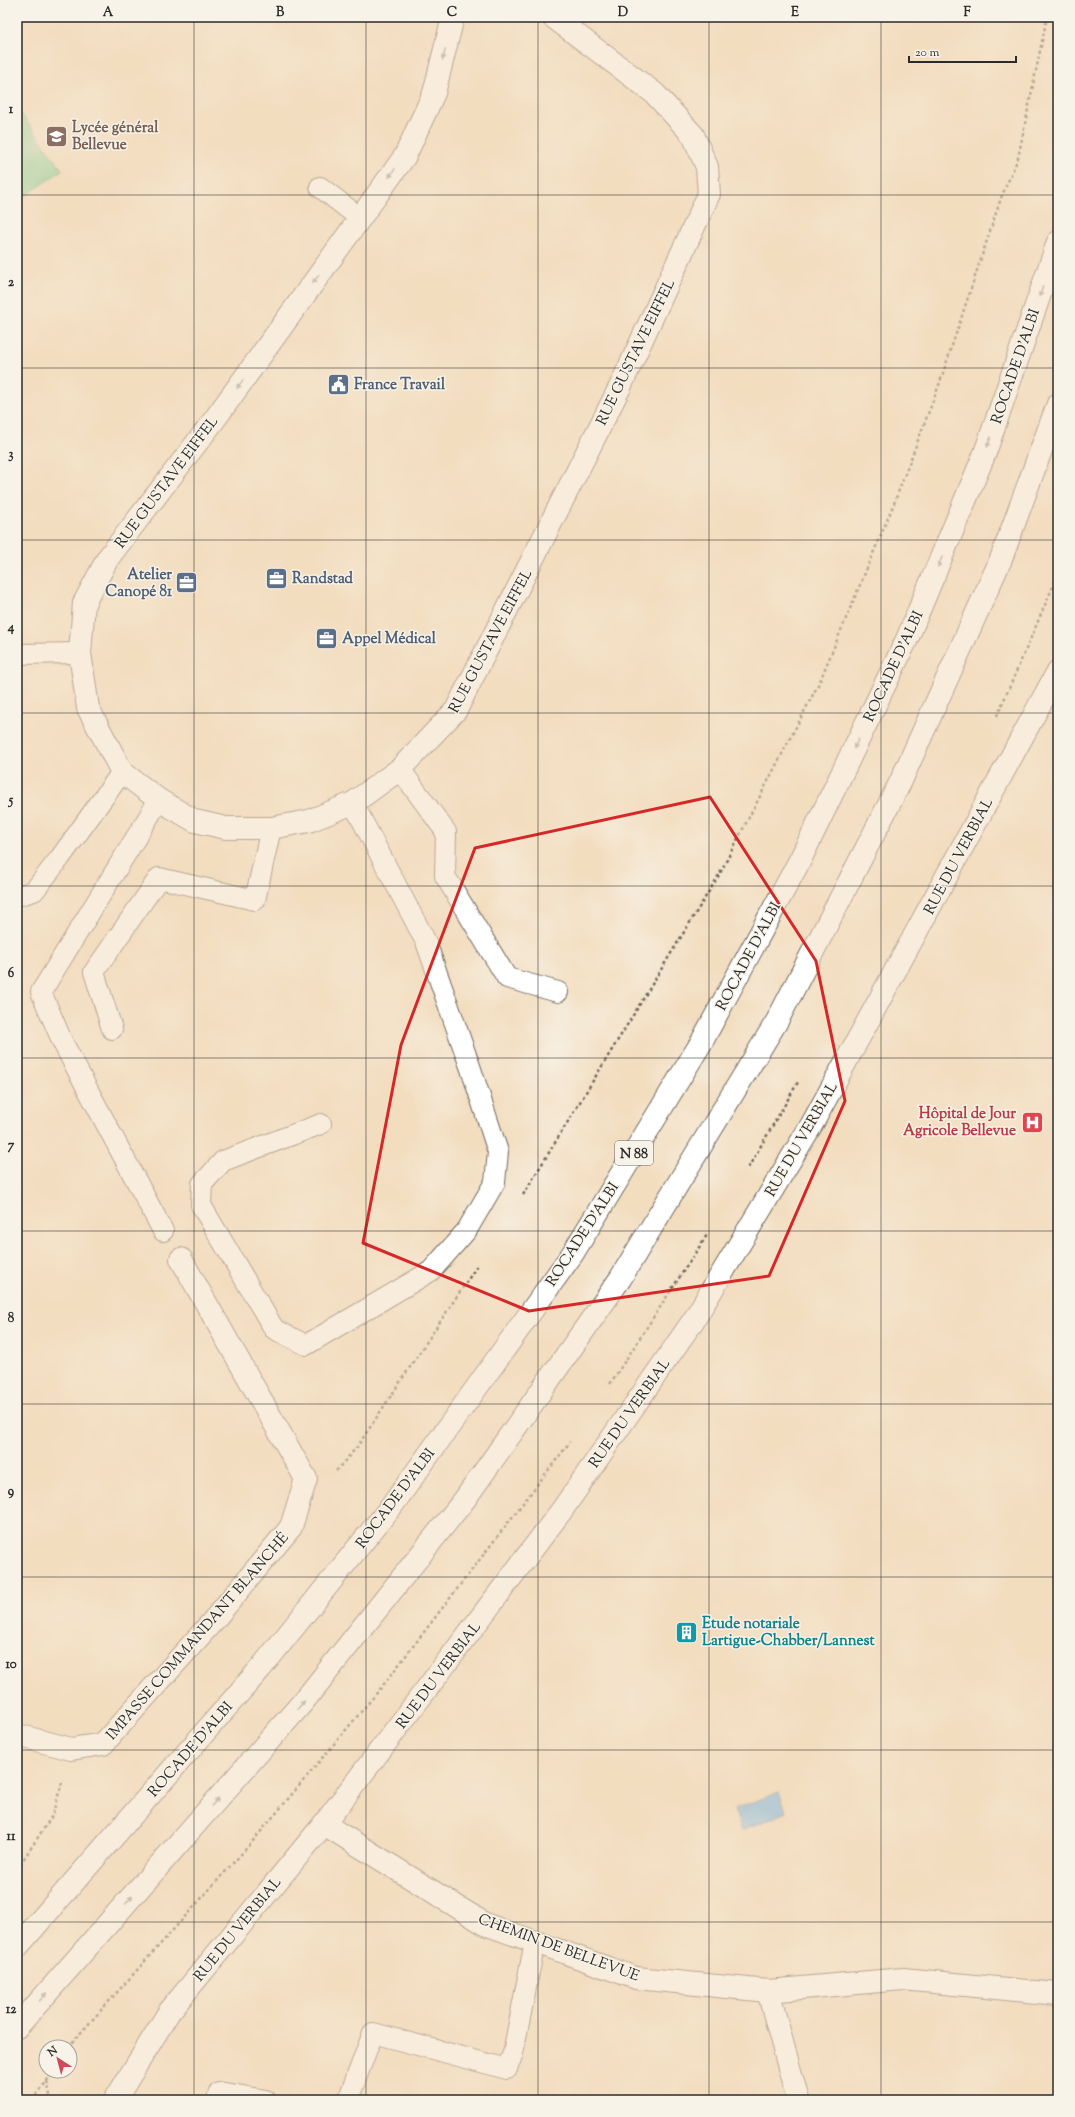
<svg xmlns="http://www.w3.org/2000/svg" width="1075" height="2117" font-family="'Sorts Mill Goudy',serif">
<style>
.green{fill:#76d198;stroke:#507e62}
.water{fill:#77b9ec;stroke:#51728c}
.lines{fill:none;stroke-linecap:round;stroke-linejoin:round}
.service-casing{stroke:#71695f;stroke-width:22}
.minor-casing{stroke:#71695f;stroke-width:24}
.trunk-casing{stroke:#71695f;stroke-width:24}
.path{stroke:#71695f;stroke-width:2.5;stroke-dasharray:3 3;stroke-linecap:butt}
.service{stroke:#fff;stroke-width:20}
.minor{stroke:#fff;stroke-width:22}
.trunk{stroke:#fff;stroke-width:22}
.oneway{fill:#a0a0a0}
.marked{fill:none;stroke:#d62828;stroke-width:3;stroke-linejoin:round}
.grid{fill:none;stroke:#2b2b2b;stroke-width:1;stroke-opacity:0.55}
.labels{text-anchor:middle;stroke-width:3;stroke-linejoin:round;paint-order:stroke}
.shield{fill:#f7f3e8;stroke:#686764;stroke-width:1}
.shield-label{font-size:14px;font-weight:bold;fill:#2b2b2b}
.education-label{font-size:15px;font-weight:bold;fill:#785e54;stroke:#f7f3e8;text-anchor:start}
.street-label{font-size:15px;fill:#2b2b2b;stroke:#f7f3e8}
.service-label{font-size:15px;font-weight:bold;fill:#4e5e75;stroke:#f7f3e8;text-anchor:start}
.health-label{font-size:15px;font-weight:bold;fill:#be3a42;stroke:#f7f3e8;text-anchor:end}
.culture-label{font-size:15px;font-weight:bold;fill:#0d838f;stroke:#f7f3e8;text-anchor:start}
.neatline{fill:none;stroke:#2b2b2b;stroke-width:1.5}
.grid-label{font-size:13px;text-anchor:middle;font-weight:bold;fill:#2b2b2b}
</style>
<rect width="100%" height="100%" fill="#f7f3e8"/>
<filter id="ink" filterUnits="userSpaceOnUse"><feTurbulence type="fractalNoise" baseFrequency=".025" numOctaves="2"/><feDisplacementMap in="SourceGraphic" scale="8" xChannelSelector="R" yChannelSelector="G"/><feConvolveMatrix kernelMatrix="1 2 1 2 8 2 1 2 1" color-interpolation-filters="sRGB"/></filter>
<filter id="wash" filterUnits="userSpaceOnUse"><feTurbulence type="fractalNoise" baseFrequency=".012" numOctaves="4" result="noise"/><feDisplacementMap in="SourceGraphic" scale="16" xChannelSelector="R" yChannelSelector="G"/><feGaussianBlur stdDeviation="0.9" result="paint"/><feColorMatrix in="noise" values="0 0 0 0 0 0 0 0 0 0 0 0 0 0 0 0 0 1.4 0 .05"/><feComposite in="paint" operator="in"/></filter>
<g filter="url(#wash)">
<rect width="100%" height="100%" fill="#f3ddbf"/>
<polygon class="green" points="17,108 62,170 17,202"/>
<polygon class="water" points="779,1792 786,1812 742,1830 734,1810"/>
</g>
<g filter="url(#ink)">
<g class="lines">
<defs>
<g id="service">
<polyline points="320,187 360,218"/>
<polyline points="17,654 80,653"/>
<polyline points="400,769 446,832 445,876 507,978 558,992"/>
<polyline points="159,800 41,992 63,1043 163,1231"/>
<polyline points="17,896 34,891 60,858 122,772"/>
<polyline points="112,1029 94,972 159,878 255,900 271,828"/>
<polyline points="321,1124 223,1161 202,1184 201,1205 274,1329 306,1345 431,1271 467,1230 495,1182 498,1152 471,1069 426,942 353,803"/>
<polyline points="217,2100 219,2092 266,2100"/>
<polyline points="348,2100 373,2033 507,2069 513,2053 535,1942"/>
</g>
<g id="minor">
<polyline points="453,17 434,93 405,156 212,423 108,558 84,603 80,653 88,708 122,772 159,800 195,821 226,828 271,828 309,821 353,803 400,769 456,710 621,385 709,194 707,167 693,135 654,93 553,17"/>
<polyline points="17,1735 71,1749 103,1744 213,1621 291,1527 306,1479 181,1259"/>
<polyline points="324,1824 485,1924 636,1978 768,1991 903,1979 1058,1994"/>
<polyline points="768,1991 798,2100"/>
<polyline points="115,2100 169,2012 324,1824 413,1707 562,1510 695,1318 812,1124 1058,671"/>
</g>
<g id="trunk">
<polyline points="17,1947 260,1669 394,1503 573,1253 701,1043 800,860 907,639 985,453 1058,242"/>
<polyline points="17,2027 303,1702 465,1499 620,1279 777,1021 900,783 1001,559 1058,404"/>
</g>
</defs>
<use href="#service" class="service-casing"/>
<use href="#minor" class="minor-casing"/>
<use href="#trunk" class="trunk-casing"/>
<g class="path">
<polyline points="997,716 1058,575"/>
<polyline points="748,1168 798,1082"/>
<polyline points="523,1195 719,875 819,683 893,506 939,385 1001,198 1018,158 1047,17"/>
<polyline points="610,1384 707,1235"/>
<polyline points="336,1471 357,1447 477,1266"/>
<polyline points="17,1869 52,1816 63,1779"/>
<polyline points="68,2047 252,1842 381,1688 570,1442"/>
<polyline points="47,2081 51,2100"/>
<polyline points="32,2100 47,2081 51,2071"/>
</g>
<use href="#service" class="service"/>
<use href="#minor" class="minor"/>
<use href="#trunk" class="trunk"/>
</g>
<defs><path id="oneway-solid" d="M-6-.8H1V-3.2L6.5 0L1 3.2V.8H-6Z"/></defs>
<g class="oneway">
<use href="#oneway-solid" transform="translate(444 55) rotate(104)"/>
<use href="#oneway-solid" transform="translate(392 173) rotate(126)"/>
<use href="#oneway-solid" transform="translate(316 279) rotate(126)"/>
<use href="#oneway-solid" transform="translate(1041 292) rotate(109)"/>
<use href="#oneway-solid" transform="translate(240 384) rotate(126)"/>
<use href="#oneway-solid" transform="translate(989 442) rotate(109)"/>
<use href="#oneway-solid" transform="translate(940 562) rotate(113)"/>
<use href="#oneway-solid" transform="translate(856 744) rotate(116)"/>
<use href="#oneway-solid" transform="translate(301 1705) rotate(-49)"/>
<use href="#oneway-solid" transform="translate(215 1802) rotate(-49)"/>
<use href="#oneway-solid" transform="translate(129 1900) rotate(-49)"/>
<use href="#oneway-solid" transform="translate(43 1997) rotate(-49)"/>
</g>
</g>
<path d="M0 0H1075V2117H0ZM 710,797 L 816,961 L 845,1101 L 769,1276 L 529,1311 L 363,1243 L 401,1045 L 475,848 Z" fill="#f3ddbf" fill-opacity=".55" fill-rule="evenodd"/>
<path class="marked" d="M 710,797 L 816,961 L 845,1101 L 769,1276 L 529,1311 L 363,1243 L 401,1045 L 475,848 Z"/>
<path class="grid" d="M 194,17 L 194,2100M 366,17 L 366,2100M 538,17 L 538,2100M 709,17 L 709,2100M 881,17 L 881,2100M 17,195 L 1058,195M 17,368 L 1058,368M 17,540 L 1058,540M 17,713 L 1058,713M 17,886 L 1058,886M 17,1058 L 1058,1058M 17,1231 L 1058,1231M 17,1404 L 1058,1404M 17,1577 L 1058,1577M 17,1750 L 1058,1750M 17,1922 L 1058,1922"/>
<defs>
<symbol id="school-square" viewBox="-11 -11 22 22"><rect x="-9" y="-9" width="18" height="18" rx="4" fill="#8d6e63" stroke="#f7f3e8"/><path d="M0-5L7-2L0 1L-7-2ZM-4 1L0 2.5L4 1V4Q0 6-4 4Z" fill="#fff"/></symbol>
<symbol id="civic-square" viewBox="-11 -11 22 22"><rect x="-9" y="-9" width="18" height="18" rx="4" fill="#5c6f8a" stroke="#f7f3e8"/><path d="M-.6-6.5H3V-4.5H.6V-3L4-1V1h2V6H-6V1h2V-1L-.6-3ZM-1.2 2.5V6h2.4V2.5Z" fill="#fff"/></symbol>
<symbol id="office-square" viewBox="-11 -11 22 22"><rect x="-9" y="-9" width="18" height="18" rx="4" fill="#5c6f8a" stroke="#f7f3e8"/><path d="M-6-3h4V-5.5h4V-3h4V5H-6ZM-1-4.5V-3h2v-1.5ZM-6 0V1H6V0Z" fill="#fff"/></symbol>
<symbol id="hospital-square" viewBox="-11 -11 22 22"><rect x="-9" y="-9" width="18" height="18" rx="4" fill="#e0444e" stroke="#f7f3e8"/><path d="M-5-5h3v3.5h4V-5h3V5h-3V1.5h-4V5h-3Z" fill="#fff"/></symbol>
<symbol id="building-square" viewBox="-11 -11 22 22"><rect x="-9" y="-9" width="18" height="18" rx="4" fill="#0f9aa8" stroke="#f7f3e8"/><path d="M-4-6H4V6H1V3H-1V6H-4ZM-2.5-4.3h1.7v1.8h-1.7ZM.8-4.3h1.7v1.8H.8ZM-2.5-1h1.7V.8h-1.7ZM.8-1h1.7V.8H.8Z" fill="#fff"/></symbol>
</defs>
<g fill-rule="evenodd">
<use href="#school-square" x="44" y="124" width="25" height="25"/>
<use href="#civic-square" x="326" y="372" width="25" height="25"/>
<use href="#office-square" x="264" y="566" width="25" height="25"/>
<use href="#office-square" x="174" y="570" width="25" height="25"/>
<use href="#office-square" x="314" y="626" width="25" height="25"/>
<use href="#hospital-square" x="1020" y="1110" width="25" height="25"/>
<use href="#building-square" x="674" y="1620" width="25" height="25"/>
</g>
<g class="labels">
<rect class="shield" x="615" y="1141" width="38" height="24" rx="3"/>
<g class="shield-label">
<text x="634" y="1158">N 88</text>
</g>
<g class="education-label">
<text x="72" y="132">Lycée général<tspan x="72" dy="17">Bellevue</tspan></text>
</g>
<g class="street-label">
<text transform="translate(635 352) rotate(-64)" y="5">RUE GUSTAVE EIFFEL</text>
<text transform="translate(1015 366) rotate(-71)" y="5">ROCADE D'ALBI</text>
<text transform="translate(166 482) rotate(-53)" y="5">RUE GUSTAVE EIFFEL</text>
<text transform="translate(490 641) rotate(-62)" y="5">RUE GUSTAVE EIFFEL</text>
<text transform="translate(893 666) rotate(-65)" y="5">ROCADE D'ALBI</text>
<text transform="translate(958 856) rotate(-62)" y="5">RUE DU VERBIAL</text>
<text transform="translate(748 956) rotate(-62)" y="5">ROCADE D'ALBI</text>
<text transform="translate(801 1139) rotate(-60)" y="5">RUE DU VERBIAL</text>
<text transform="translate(582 1234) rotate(-57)" y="5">ROCADE D'ALBI</text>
<text transform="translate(629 1413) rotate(-55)" y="5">RUE DU VERBIAL</text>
<text transform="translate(395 1498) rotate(-53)" y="5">ROCADE D'ALBI</text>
<text transform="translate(197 1636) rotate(-49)" y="5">IMPASSE COMMANDANT BLANCHÉ</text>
<text transform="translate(438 1675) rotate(-53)" y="5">RUE DU VERBIAL</text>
<text transform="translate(190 1749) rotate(-49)" y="5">ROCADE D'ALBI</text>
<text transform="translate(237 1929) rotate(-51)" y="5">RUE DU VERBIAL</text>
<text transform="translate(559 1947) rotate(20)" y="5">CHEMIN DE BELLEVUE</text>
</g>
<g class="service-label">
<text x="354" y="389">France Travail</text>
<text x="172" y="579" text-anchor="end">Atelier<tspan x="172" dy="17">Canopé 81</tspan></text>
<text x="292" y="583">Randstad</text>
<text x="342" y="643">Appel Médical</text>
</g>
<g class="health-label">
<text x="1016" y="1118">Hôpital de Jour<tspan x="1016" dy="17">Agricole Bellevue</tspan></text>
</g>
<g class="culture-label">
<text x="702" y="1628">Etude notariale<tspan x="702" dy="17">Lartigue-Chabber/Lannest</tspan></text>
</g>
</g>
<rect width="1075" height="2117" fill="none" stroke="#f7f3e8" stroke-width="44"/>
<g transform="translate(58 2059) rotate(324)"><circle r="19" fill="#f7f3e8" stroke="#a5a39c"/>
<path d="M0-3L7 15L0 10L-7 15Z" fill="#d1495b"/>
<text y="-6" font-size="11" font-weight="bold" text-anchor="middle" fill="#2b2b2b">N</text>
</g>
<path d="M909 56v6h107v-6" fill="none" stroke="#2b2b2b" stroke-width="2"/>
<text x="915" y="56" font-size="12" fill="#2b2b2b" stroke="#f7f3e8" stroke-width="3" paint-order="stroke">20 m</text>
<rect x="22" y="22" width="1031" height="2073" class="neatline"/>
<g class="grid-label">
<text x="108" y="16">A</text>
<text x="280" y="16">B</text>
<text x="452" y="16">C</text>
<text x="623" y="16">D</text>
<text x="795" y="16">E</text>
<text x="967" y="16">F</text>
<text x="11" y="113">1</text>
<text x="11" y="286">2</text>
<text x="11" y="458">3</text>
<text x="11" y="631">4</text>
<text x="11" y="804">5</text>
<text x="11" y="977">6</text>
<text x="11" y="1149">7</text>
<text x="11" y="1322">8</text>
<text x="11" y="1495">9</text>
<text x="11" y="1668">10</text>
<text x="11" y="1840">11</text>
<text x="11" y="2013">12</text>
</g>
</svg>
